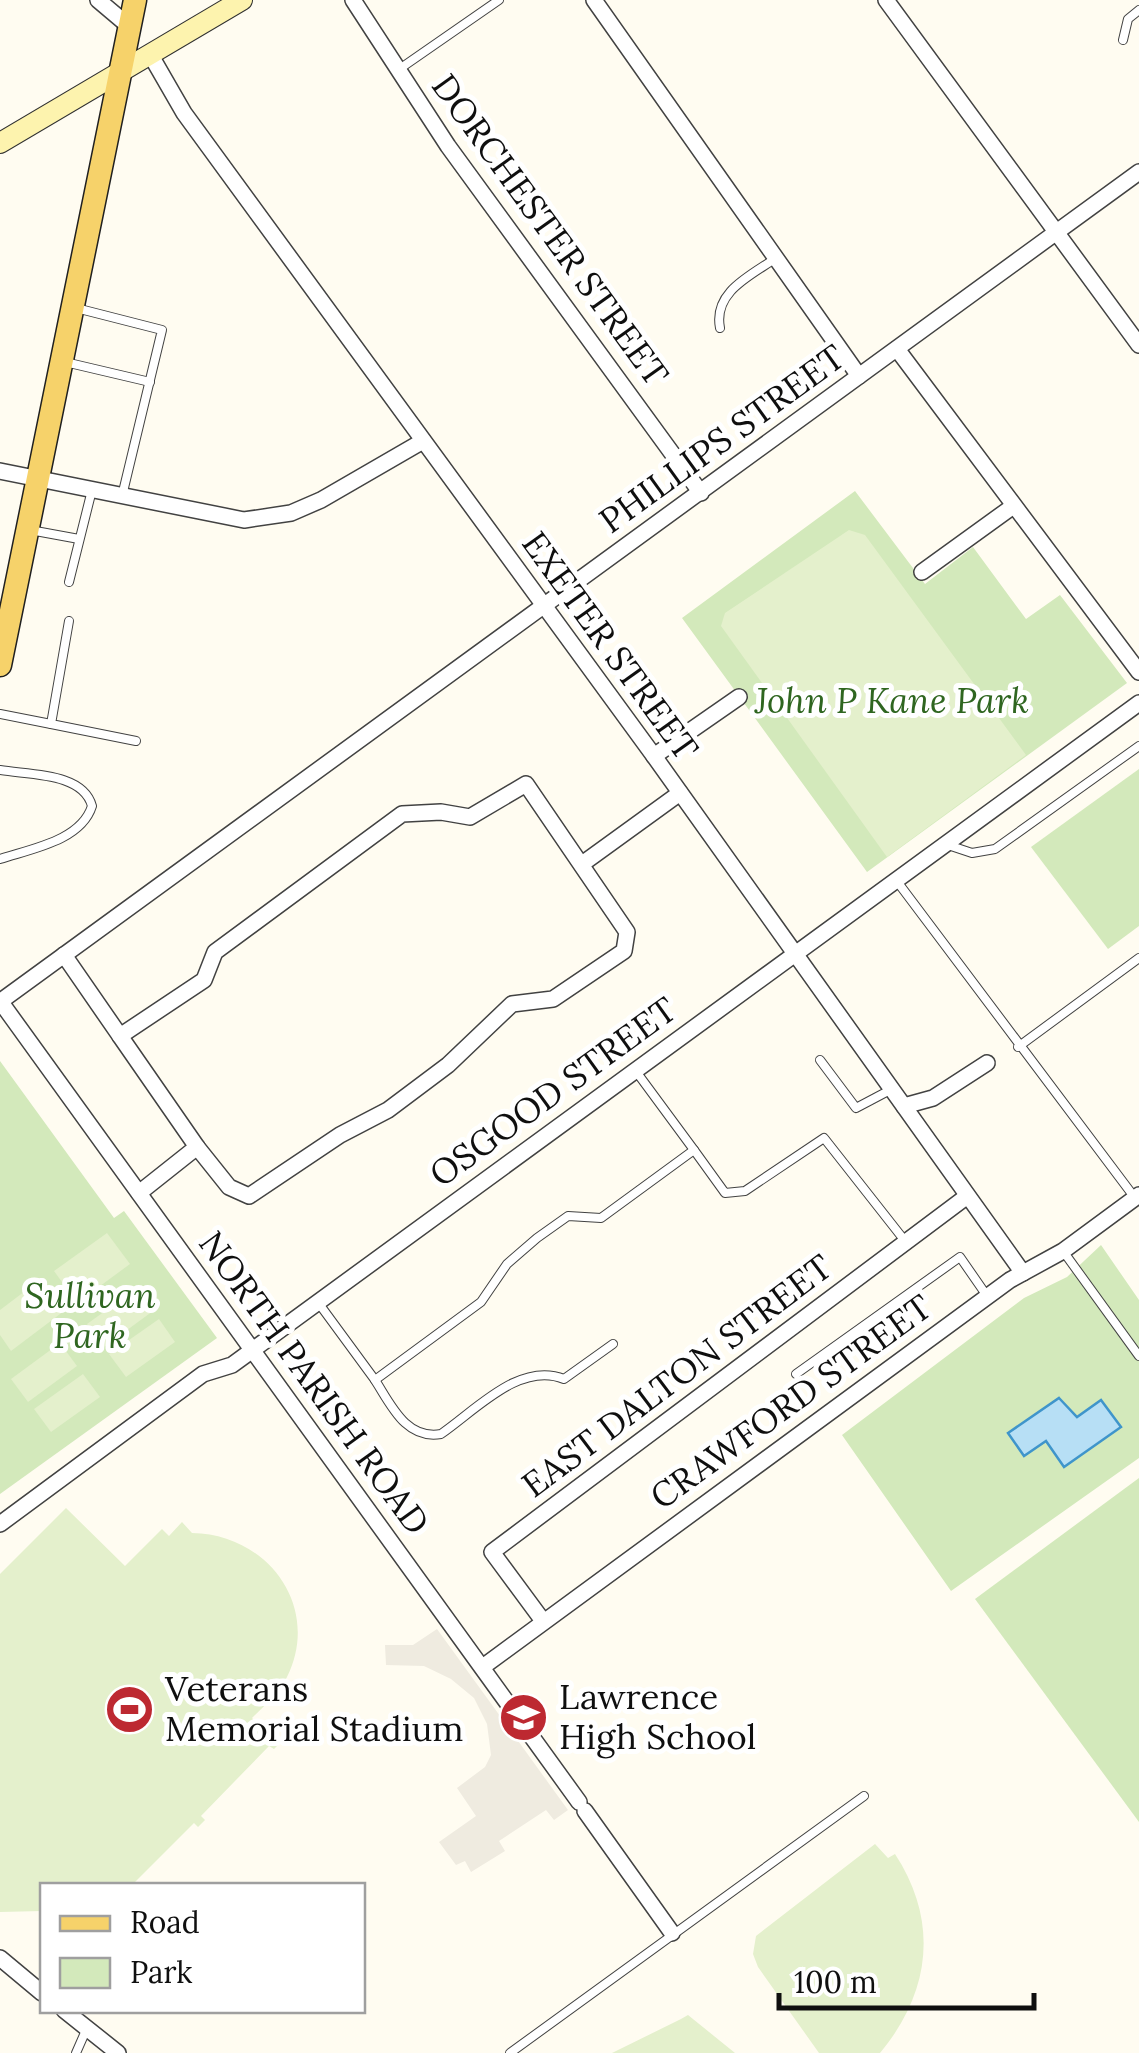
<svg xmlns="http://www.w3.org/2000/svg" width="1139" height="2053" font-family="Lora,serif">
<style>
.green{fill:#d3e9bb}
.pitch{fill:#e4f0cc}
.plaza{fill:#efebe0}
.water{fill:#b7dff5;stroke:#3f95cb;stroke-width:2.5}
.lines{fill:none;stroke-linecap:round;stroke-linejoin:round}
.lane-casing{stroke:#424242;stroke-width:10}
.street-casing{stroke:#424242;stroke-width:18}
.secondary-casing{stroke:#313131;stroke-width:22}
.primary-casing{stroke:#202020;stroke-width:25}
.lane{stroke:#fff;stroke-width:8}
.street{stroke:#fff;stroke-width:15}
.secondary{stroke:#fdf3ae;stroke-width:20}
.primary{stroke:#f6d26a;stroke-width:22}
.labels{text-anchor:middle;stroke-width:10;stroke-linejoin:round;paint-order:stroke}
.street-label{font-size:35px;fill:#0f0f0f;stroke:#fff}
.park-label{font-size:35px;font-style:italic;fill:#2f6620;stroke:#fff}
.poi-label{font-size:35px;fill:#0f0f0f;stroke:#fff;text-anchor:start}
</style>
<rect width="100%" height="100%" fill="#fffcf1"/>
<g class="green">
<polygon points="855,491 925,584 973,547 1026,619 1060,595 1127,683 867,872 682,618"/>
<polygon points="1139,769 1139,926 1108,949 1031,847"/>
<polygon points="0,1061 114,1218 124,1211 217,1338 0,1494"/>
<polygon points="1101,1245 1139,1300 1139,1458 951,1591 842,1435 1024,1298 1067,1277"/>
<polygon points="1139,1478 1139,1822 975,1599"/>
</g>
<g class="pitch">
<polygon points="849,530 865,535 1026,755 887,857 721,626 725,613"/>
<polygon points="107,1233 130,1264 77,1303 54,1271"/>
<polygon points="41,1279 64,1311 11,1351 0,1335 0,1310"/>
<polygon points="137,1288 153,1311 104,1347 87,1324"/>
<polygon points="159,1319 175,1342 126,1377 109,1354"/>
<polygon points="60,1343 77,1366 28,1402 11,1379"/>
<polygon points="83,1374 100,1397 51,1432 34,1409"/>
<path d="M 66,1508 L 125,1566 L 162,1529 L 169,1536 L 182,1522 L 192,1533 C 267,1534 322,1606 287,1677 C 279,1693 264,1706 252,1718 L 279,1744 L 274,1749 L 269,1746 L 201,1816 L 205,1820 L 198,1827 L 194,1823 L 132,1885 L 42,1886 L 42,1911 L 0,1912 L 0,1574 Z"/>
<path d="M 875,1844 L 888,1858 L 895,1854 C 939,1921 931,1992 880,2053 L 819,2053 L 758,1967 L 753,1954 L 756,1936 Z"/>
<polygon points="688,2015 735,2053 612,2053 681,2019"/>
</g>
<polygon class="plaza" points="437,1629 568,1810 554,1820 546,1810 499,1841 505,1851 471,1872 465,1861 456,1865 439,1842 476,1816 457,1788 485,1767 491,1755 487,1724 474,1698 451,1679 424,1666 386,1665 385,1645 413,1645"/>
<polygon class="water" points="1059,1398 1077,1417 1101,1400 1121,1427 1064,1467 1046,1441 1024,1456 1008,1433"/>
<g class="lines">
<defs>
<g id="lane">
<polyline points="1123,40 1128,19 1139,10"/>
<polyline points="398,70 499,0"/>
<polyline points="76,308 162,330 122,496"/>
<path d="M 720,328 C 713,292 750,276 776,258"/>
<polyline points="65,362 150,382"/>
<polyline points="30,530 79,539"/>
<polyline points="69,582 92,490"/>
<polyline points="69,621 51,724 136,741"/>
<polyline points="0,714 51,724"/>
<path d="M 0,770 C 28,775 83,772 92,806 C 81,841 30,849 0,859"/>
<polyline points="945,844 972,853 995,849 1139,746"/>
<polyline points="896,880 1135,1198"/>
<polyline points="1018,1047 1139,958"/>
<polyline points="820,1060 856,1108 892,1089"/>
<polyline points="635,1070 694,1150"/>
<polyline points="1063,1251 1139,1356"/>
<polyline points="317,1301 375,1380 481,1302 507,1264 537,1238 568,1216 601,1218 694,1150 725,1193 745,1191 824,1138 905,1241"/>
<polyline points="796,1374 960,1257 987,1296"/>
<path d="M 375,1380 C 391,1405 406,1440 441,1434 C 476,1410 520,1361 564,1379 L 613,1344"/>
<polyline points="76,2053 87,2028"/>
<polyline points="510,2053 864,1796"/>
</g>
<g id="street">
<polyline points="98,0 130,27"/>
<polyline points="353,0 448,146 701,493"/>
<polyline points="594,0 859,376"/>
<polyline points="886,0 1139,345"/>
<polyline points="150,54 184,113 654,756 1023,1273"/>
<polyline points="897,349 1139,672"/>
<polyline points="0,471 244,520 291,513 321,500 423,441"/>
<polyline points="922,572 1012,507"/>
<polyline points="654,756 739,697"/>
<polyline points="582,864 680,793"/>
<polyline points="64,955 120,1036 204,980 215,952 402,814 441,812 470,817 526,784 627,932 624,951 553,999 512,1004 448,1065 388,1110 340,1135 249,1196 229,1187 197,1147 139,1193"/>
<polyline points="0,1001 579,1802"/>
<polyline points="1,1001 1139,172"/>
<polyline points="120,1036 197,1147"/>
<polyline points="904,1106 933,1098 987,1063"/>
<polyline points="0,1524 203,1374 232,1365 1139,703"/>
<polyline points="543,1621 492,1552 966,1197"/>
<polyline points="484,1666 1010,1280 1063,1251 1139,1195"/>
<polyline points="585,1811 672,1933"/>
<polyline points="0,1958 42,1993"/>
<polyline points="64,2010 118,2053"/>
</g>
<polyline id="secondary" points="0,143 242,0"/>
<polyline id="primary" points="0,665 135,0"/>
</defs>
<use href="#lane" class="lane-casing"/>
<use href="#street" class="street-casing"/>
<use href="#secondary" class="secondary-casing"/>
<use href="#primary" class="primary-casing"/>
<use href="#lane" class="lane"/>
<use href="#street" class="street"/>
<use href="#secondary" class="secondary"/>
<use href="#primary" class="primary"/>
</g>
<defs>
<symbol id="stadium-disc" viewBox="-11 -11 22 22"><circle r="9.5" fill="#bd2931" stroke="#fff"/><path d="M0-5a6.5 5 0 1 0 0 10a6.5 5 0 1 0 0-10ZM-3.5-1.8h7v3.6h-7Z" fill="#fff"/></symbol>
<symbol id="school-disc" viewBox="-11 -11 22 22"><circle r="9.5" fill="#bd2931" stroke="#fff"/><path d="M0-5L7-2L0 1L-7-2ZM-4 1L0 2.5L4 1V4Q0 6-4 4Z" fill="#fff"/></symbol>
</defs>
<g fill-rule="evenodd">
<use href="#stadium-disc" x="102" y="1682" width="55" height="55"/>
<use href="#school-disc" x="496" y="1690" width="55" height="55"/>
</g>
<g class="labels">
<g class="street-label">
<text transform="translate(550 230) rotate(54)" y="12">DORCHESTER STREET</text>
<text transform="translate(722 439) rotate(-36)" y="12">PHILLIPS STREET</text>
<text transform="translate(610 646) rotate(54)" y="12">EXETER STREET</text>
<text transform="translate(553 1092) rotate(-36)" y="12">OSGOOD STREET</text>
<text transform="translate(677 1376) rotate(-37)" y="12">EAST DALTON STREET</text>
<text transform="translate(314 1383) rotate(54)" y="12">NORTH PARISH ROAD</text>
<text transform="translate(791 1402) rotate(-36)" y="12">CRAWFORD STREET</text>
</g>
<g class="park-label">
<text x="892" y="713">John P Kane Park</text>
<text x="90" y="1308">Sullivan<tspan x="90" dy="40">Park</tspan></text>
</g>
<g class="poi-label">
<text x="165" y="1701">Veterans<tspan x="165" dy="40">Memorial Stadium</tspan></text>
<text x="559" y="1709">Lawrence<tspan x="559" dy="40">High School</tspan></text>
</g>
</g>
<rect x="40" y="1883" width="325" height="130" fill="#ffffff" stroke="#9f9f9f" stroke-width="2.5"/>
<rect x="60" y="1916" width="50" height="15" fill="#f6d26a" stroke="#9f9f9f" stroke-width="2.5"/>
<text x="130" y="1933" font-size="30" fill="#0f0f0f">Road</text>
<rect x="60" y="1958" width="50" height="30" fill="#d3e9bb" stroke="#9f9f9f" stroke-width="2.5"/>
<text x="130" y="1983" font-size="30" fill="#0f0f0f">Park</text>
<path d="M779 1993v15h255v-15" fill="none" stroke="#0f0f0f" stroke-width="5"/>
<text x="794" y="1993" font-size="30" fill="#0f0f0f" stroke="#ffffff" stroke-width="8" paint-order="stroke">100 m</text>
</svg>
